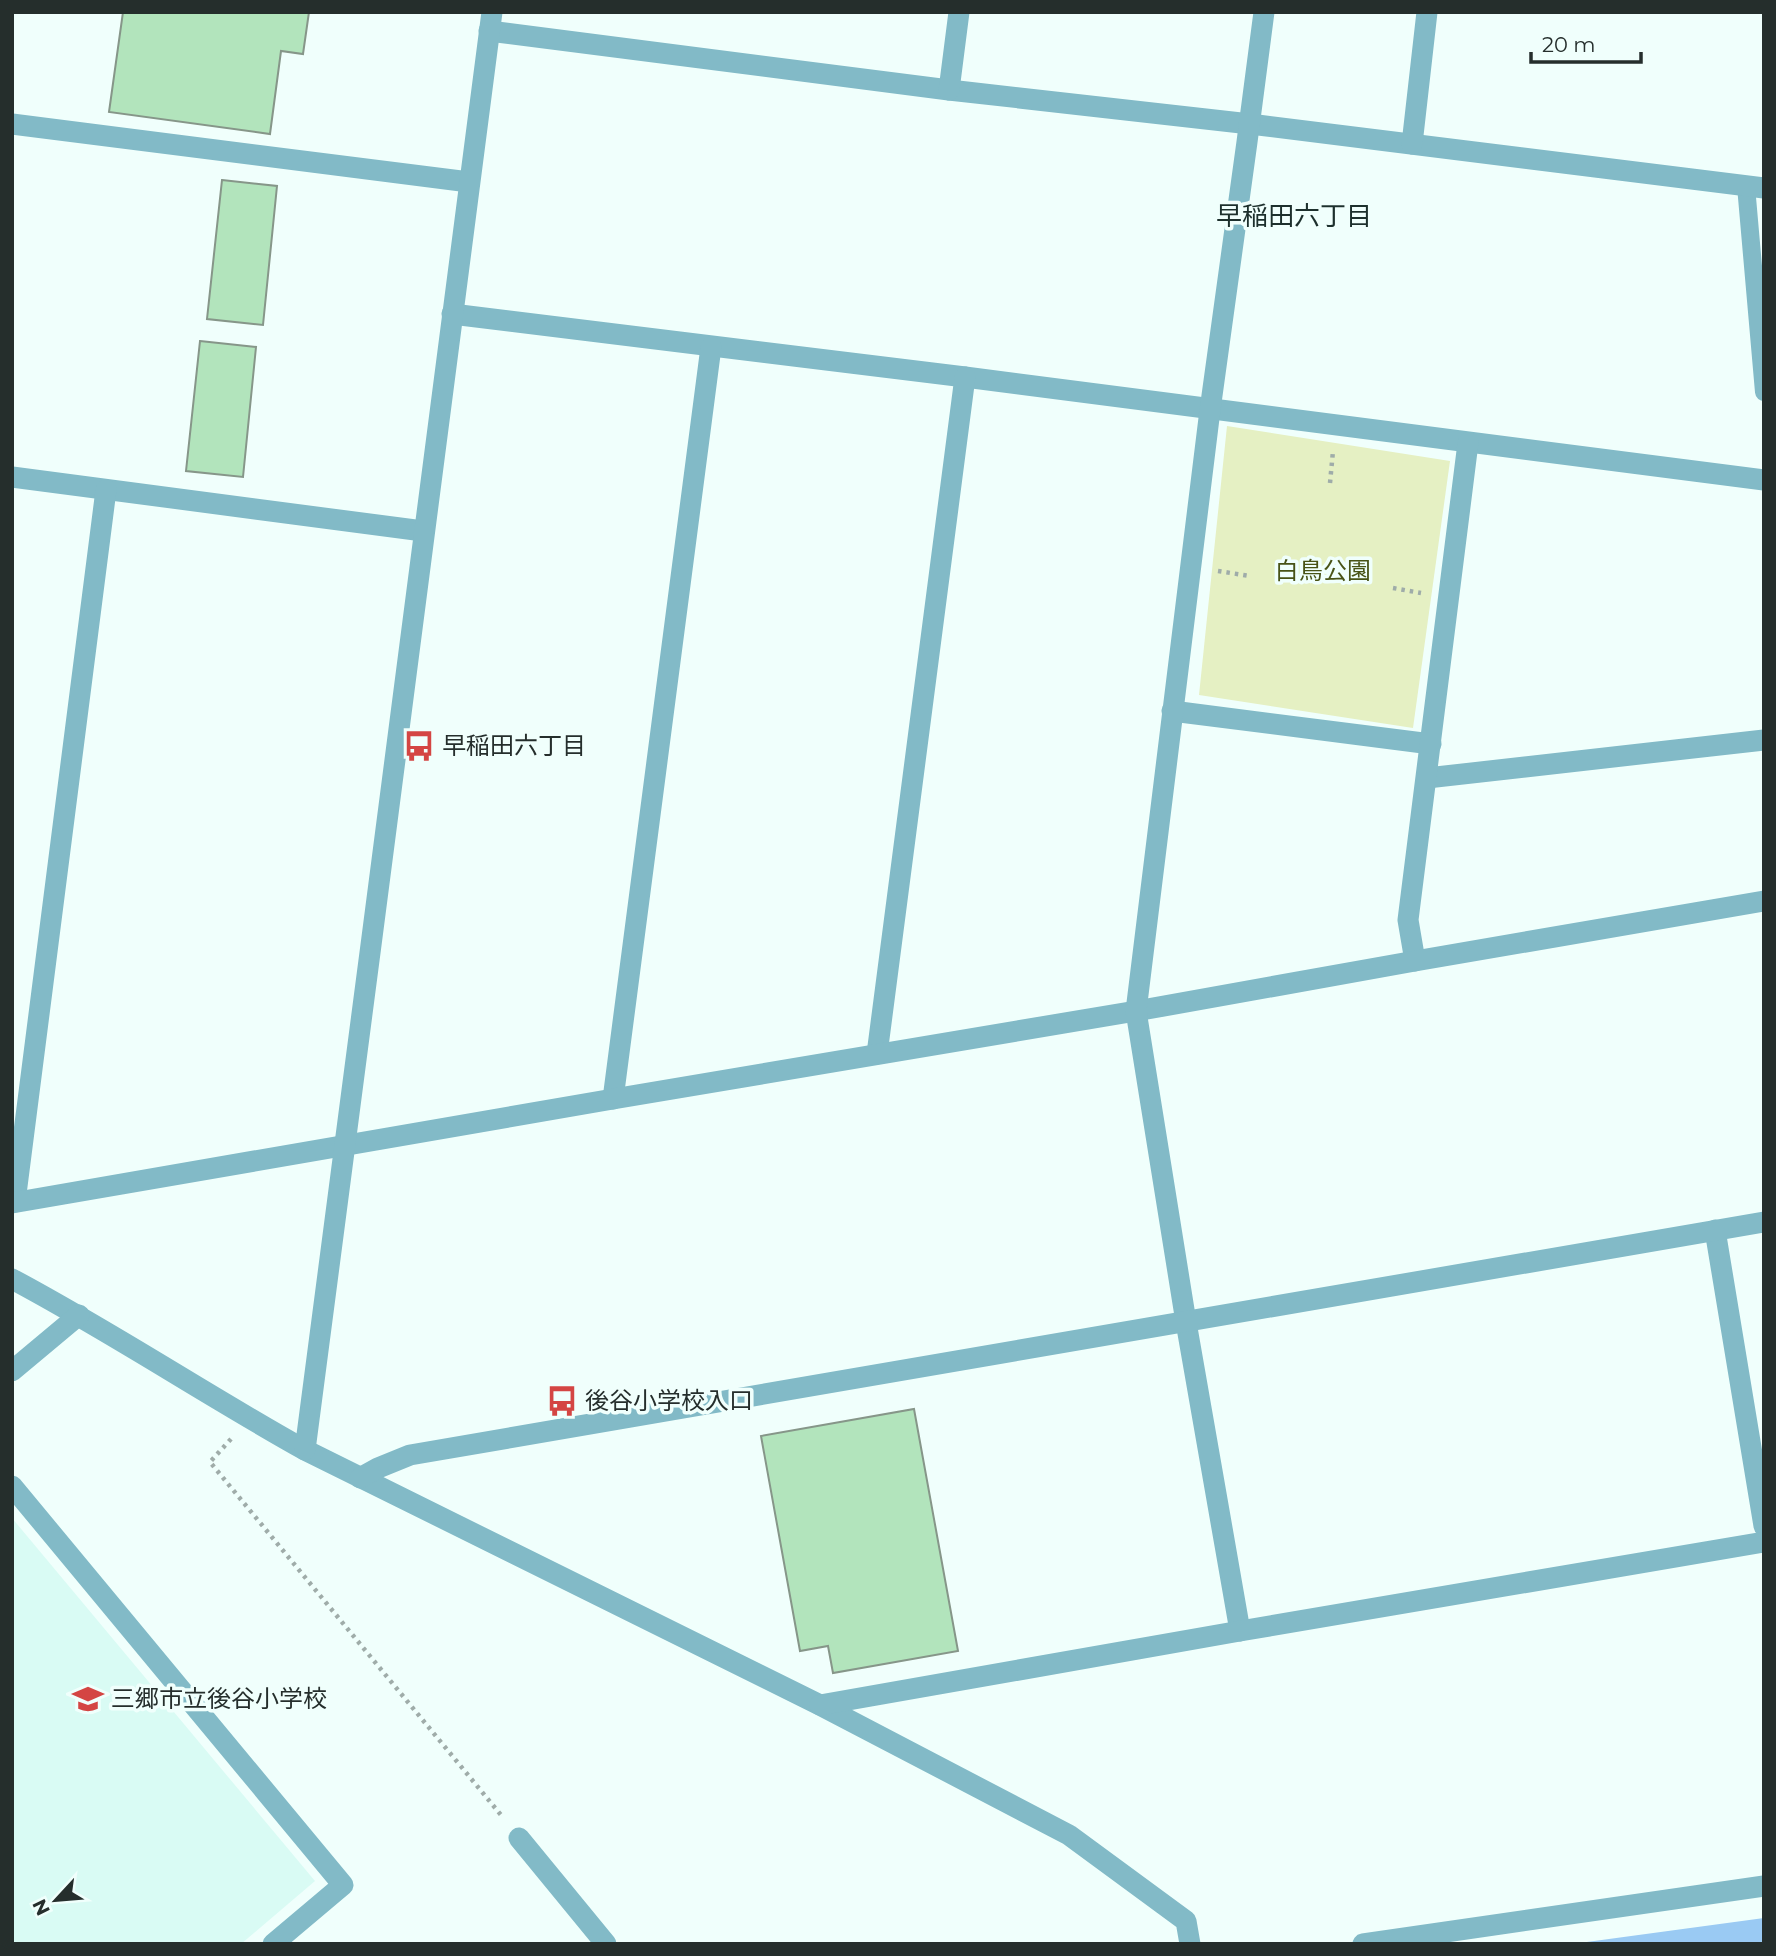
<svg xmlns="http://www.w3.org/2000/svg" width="1776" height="1956" font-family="Montserrat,'Noto Sans JP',sans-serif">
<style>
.built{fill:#d9fbf4}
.green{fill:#e5f0c3}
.water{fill:#9acaf3}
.building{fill:#b2e4bc;stroke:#869689;stroke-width:2}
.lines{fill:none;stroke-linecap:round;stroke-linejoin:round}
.path{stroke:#9faca9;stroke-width:4.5;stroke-dasharray:3.5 5;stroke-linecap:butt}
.service{stroke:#82bac7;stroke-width:18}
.minor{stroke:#82bac7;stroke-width:21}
.tertiary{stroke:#82bac7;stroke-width:21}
.labels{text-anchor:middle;stroke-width:7;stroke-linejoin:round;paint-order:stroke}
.park-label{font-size:24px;fill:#485316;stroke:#f0fffc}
.poi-label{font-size:24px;fill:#252e2c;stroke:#f0fffc;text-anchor:start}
.neighbourhood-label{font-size:26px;fill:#1d302d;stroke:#f0fffc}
</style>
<rect width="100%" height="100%" fill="#f0fffc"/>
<polygon class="built" points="12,1518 315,1881 241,1944 12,1944"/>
<polygon class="green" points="1227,426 1450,461 1413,728 1199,695"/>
<polygon class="water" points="1764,1918 1764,1944 1572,1944"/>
<g class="building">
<polygon points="123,12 309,12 303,54 281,51 270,134 109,112"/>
<polygon points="222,180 277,186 263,325 207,319"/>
<polygon points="200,341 256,347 243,477 186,471"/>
<polygon points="914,1409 958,1651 833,1673 828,1646 800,1651 761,1436"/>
</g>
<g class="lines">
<g class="path">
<polyline points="1330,483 1333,451"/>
<polyline points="1218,571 1250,576"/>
<polyline points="1393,588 1421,593"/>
<polyline points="231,1439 210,1462 501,1815"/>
</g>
<polyline class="service" points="1746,186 1764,392"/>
<g class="minor">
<polyline points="489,31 949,90 1250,124 1764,188"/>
<polyline points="949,90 959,12"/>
<polyline points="12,124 469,182"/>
<polyline points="1412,144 1427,12"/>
<polyline points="452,314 965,377 1764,480"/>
<polyline points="12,477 423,531"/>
<polyline points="1172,711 1431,744"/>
<polyline points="1427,778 1764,740"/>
<polyline points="1415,961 1408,920 1468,443"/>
<polyline points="877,1054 965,377"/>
<polyline points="613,1099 711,347"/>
<polyline points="15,1202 106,490"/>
<polyline points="12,1203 613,1099 1136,1011 1415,961 1764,901"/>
<polyline points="1715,1230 1764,1526"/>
<path d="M 12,1279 C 112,1332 206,1395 305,1450 L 820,1705 L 1069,1835 L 1186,1921 L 1190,1944"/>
<polyline points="12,1371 79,1315"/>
<polyline points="12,1486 343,1885 273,1944"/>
<polyline points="1240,1631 1186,1322 1136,1011 1210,410 1247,142 1264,12"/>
<polyline points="820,1705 1240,1631 1764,1542"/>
<polyline points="519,1838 606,1944"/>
<polyline points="1363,1944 1764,1886"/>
</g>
<g class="tertiary">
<path d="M 305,1450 C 370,971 426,491 492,12"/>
<polyline points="360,1478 378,1468 410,1455 1764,1222"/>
</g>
</g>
<defs>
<symbol id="bus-bare" viewBox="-9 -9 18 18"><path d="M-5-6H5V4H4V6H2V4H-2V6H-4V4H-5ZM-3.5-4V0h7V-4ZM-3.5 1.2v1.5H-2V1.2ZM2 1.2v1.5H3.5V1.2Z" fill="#d44543" stroke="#f0fffc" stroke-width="2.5" paint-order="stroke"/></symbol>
<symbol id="school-bare" viewBox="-9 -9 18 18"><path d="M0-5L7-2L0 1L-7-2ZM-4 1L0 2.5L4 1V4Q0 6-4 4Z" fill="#d44543" stroke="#f0fffc" stroke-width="2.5" paint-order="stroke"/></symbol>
</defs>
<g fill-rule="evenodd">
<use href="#bus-bare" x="397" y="724" width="44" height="44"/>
<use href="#bus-bare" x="540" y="1379" width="44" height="44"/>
<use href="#school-bare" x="66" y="1677" width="44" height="44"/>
</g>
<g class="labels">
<g class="park-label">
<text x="1323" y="579">白鳥公園</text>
</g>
<g class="poi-label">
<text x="442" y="754">早稲田六丁目</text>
<text x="585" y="1409">後谷小学校入口</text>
<text x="111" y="1707">三郷市立後谷小学校</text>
</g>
<g class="neighbourhood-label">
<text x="1294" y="225">早稲田六丁目</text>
</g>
</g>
<rect width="1776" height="1956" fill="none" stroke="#252e2c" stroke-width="28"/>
<g transform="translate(56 1900) rotate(244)" stroke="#f0fffc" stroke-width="5" paint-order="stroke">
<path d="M0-5L12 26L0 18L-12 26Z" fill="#252e2c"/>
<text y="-10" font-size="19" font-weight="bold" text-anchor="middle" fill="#252e2c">N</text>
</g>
<path d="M1531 52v10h110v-10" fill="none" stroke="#252e2c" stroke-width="3.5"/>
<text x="1542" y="52" font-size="21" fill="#252e2c" stroke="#f0fffc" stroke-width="5" paint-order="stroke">20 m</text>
</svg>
